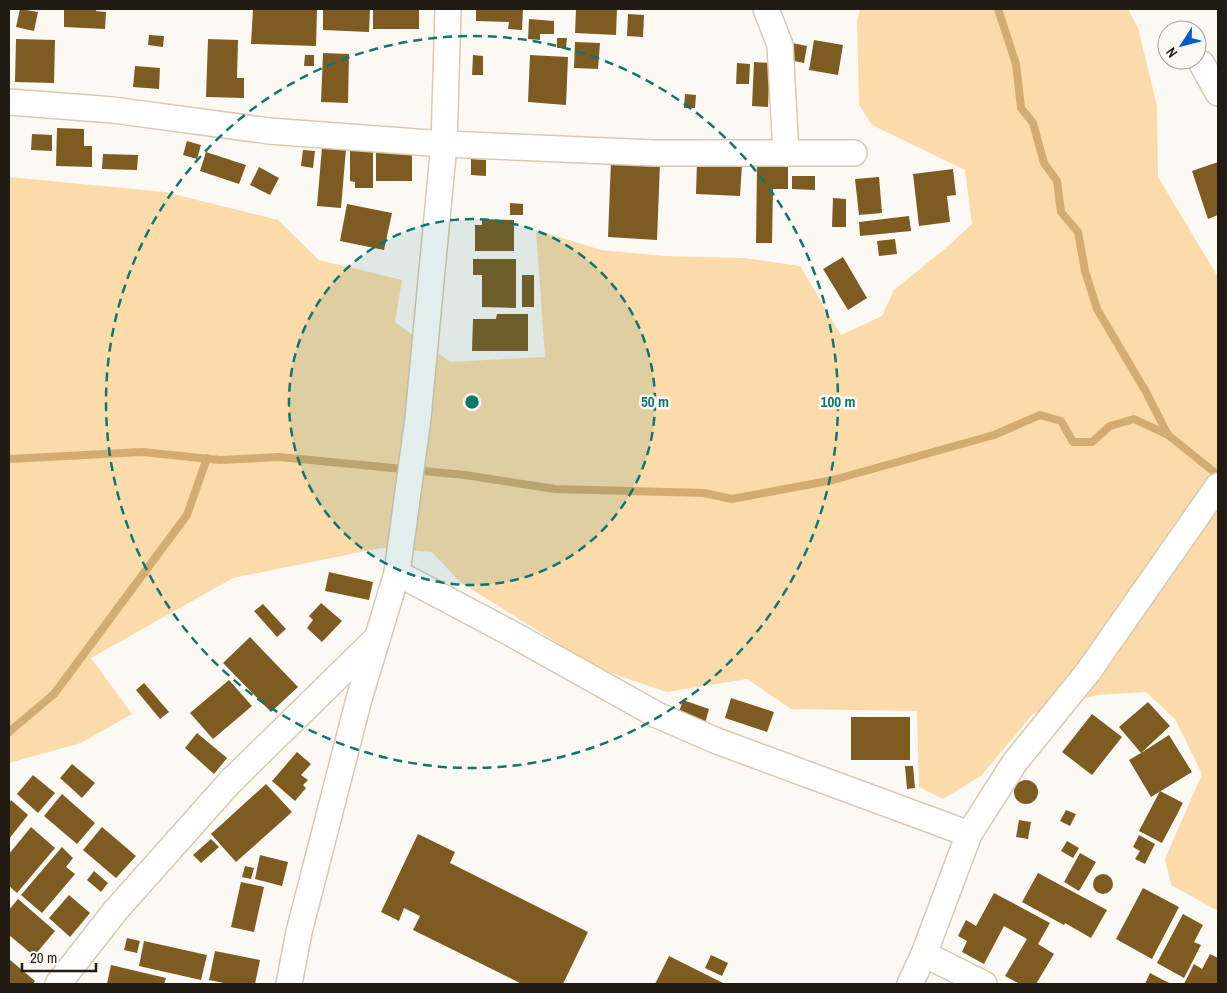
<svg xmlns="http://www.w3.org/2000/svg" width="1227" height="993" font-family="'Archivo Narrow',sans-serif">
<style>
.green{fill:#fbdbaa}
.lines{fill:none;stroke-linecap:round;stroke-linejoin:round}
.stream{stroke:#d2ac73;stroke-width:8}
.building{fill:#7e5c21}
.minor-casing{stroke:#d9c9b3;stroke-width:28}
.minor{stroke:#fff;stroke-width:25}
.ring{fill:none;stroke:#0f766e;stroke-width:2.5;stroke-dasharray:9 6}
.centre{fill:#0f766e;stroke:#fcf9f5;stroke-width:2.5}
.ring-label{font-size:15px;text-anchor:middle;font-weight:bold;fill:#0f766e;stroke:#fcf9f5;stroke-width:5;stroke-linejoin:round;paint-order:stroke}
</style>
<rect width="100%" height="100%" fill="#fcf9f5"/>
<polygon class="green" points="860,9 1128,9 1138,28 1157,106 1158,177 1218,277 1218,911 1171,885 1165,859 1202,774 1175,719 1146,692 1097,695 1033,714 981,776 943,799 919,787 917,711 791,709 747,679 667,692 599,669 460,582 432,552 381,548 233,578 91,658 132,714 81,743 9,763 9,177 165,192 278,220 319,260 402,280 395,322 450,362 545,357 536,230 601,250 666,256 744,258 800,266 841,335 882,316 894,290 947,247 972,224 965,170 872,125 859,105 857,21"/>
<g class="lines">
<g class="stream">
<polyline points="998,9 1016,64 1021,108 1033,123 1044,163 1057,181 1061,212 1078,232 1085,271 1097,309 1146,392 1168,435"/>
<polyline points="9,459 142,452 220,460 279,457 465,475 555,489 704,493 732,499 833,480 994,435 1040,415 1061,421 1073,442 1092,442 1110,426 1134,419 1168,435 1218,475"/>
<polyline points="9,732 54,694 187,515 207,458"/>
</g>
</g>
<g class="building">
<polygon points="20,9 38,12 34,31 16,27"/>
<polygon points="64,9 96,9 96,11 106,12 105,29 64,27"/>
<polygon points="253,9 317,9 316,46 251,44"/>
<polygon points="323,9 370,9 369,32 323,30"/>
<rect x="373" y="9" width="46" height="20"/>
<polygon points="476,9 523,9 522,30 508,29 509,22 476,21"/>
<polygon points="576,9 617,9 616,35 575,33"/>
<polygon points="628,14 644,15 643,37 627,36"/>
<polygon points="529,19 554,21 554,34 540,34 540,40 528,39"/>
<polygon points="149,35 164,36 163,47 148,45"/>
<polygon points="557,38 567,38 566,48 557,48"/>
<polygon points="16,39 55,40 54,83 15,82"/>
<polygon points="208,39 238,40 237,78 244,78 244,98 206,97"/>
<polygon points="814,40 843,45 838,75 809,70"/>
<polygon points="575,42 600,43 598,69 574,68"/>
<polygon points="792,43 807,46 804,63 789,60"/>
<polygon points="323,53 349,54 348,103 321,102"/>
<polygon points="305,55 314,55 314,66 304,66"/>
<polygon points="473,55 483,56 483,75 472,75"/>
<polygon points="530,55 568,57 566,105 528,102"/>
<polygon points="754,62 770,63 768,107 752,106"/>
<polygon points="737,63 750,64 749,84 736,84"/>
<polygon points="135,66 160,68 159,89 133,87"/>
<polygon points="685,94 696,95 695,108 684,108"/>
<polygon points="57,128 84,129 84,146 92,146 92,167 56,166"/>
<polygon points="32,134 52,135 52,151 31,150"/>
<polygon points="187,141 201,145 197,159 183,155"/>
<polygon points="322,147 346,149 341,208 317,206"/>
<polygon points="350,149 373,149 373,188 355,188 355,182 350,181"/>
<rect x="376" y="149" width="36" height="32"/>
<polygon points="303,150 315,151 313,168 301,166"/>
<polygon points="206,152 246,165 239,184 200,171"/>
<polygon points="103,154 138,155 137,170 102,169"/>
<polygon points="471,159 486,160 486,176 471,175"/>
<polygon points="611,161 660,164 657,240 608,237"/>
<polygon points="697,161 742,164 740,196 696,194"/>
<polygon points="1218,162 1218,215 1208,219 1192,171"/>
<polygon points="757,165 788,165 788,189 773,189 772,243 756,243"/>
<polygon points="259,167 279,178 270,195 250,185"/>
<polygon points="953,169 956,195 947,196 950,222 919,226 913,174"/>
<polygon points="792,176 815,176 815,190 792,189"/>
<polygon points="879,177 882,213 859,215 855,179"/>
<polygon points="833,198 846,199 846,227 832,227"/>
<polygon points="510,203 523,204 523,215 510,215"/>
<polygon points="347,204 392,213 384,250 340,241"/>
<polygon points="909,216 911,231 860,236 859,222"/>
<polygon points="482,219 514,220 514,251 475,251 475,225 482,225"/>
<polygon points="895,239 897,254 879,256 877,241"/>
<polygon points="843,257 867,298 848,310 823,269"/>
<polygon points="473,259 516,259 516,308 482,307 482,275 473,275"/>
<rect x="522" y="275" width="12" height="32"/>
<polygon points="497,314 528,314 528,351 472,351 473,319 496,319"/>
<polygon points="329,572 373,582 369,600 325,591"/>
<polygon points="321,603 342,621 322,642 307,628 313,620 309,616"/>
<polygon points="263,604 286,629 277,637 254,611"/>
<polygon points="250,637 298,687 271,712 223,663"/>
<polygon points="229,680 252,706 213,739 190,713"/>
<polygon points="144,683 169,712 160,719 136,690"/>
<polygon points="731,698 774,712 767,732 725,718"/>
<polygon points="683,700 709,709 704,727 677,718"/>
<polygon points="1148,702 1170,726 1141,753 1169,735 1192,772 1151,797 1129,760 1141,753 1119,727"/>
<polygon points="1092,714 1122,737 1092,775 1062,752"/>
<rect x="851" y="717" width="59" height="43"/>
<polygon points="197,733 227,758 214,774 185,748"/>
<polygon points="297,752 311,764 301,775 308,780 303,785 306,788 295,801 272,781"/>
<polygon points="72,764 95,783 82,798 60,778"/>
<polygon points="905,766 913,766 915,788 907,789"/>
<polygon points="33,775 55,793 38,813 17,794"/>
<circle cx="1026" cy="792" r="12"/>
<polygon points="266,784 292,812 236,862 211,834"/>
<polygon points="1160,791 1183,803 1162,843 1139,831"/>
<polygon points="62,794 95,823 77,844 44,816"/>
<polygon points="11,800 28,815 9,839 9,803"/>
<polygon points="1066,810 1076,814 1070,826 1060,821"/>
<polygon points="1019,820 1031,822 1028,839 1016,837"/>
<polygon points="31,827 55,848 17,893 9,886 9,854"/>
<polygon points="102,827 136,856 116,878 83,850"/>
<polygon points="418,834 455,852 450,863 588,932 563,984 522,984 413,930 420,916 404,908 399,921 381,912"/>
<polygon points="1139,835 1155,844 1145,864 1135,859 1140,851 1133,847"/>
<polygon points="211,839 219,847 201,863 193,855"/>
<polygon points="1067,841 1079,848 1073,858 1061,851"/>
<polygon points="62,847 73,858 66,867 75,874 42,913 21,895"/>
<polygon points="1080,853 1096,862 1079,891 1064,882"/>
<polygon points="260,855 288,862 282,886 255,879"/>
<polygon points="245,866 254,868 251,879 242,877"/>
<polygon points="94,871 108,883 101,892 87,880"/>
<polygon points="1038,873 1107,910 1091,938 1065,923 1064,925 1022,902"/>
<circle cx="1103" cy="884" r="10"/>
<polygon points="241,882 264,887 254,932 231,927"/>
<polygon points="1143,888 1179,907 1152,959 1116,939"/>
<polygon points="994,893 1050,923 1038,944 1054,954 1036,984 1020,984 1005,976 1027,939 1004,926 984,964 962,952 967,941 958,936 966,920 976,926"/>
<polygon points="69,895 90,913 70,937 49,918"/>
<polygon points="18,899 55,931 34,956 9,935 9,910"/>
<polygon points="1183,914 1203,925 1194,942 1201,945 1184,978 1157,963"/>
<polygon points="127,938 140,941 137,953 124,950"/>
<polygon points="144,941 207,955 201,980 139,966"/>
<polygon points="215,951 260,960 255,984 229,984 209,980"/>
<polygon points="1210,954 1218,958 1218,984 1184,984 1194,964 1202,969"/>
<polygon points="711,955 728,963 722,976 705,968"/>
<polygon points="669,956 725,984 655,984"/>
<polygon points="9,959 35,981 33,984 9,983"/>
<polygon points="111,965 166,978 164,984 107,984"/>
<polygon points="1150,973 1171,984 1145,984"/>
</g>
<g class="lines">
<defs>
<g id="minor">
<polyline points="766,9 780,45 786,153"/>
<polyline points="1202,64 1218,93"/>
<polyline points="9,102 113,110 269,131 444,144 654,153 854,153"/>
<polyline points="397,573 514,635 657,715 717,741 969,834"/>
<polyline points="924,954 984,984"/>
<polyline points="58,984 116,910 230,782 375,640"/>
<polyline points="289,984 299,932 359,699 397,573 418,418 444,144 448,9"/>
<polyline points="910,984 924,954 969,834 1015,762 1088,672 1218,486"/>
</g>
</defs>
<use href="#minor" class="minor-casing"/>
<use href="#minor" class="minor"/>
</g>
<circle cx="472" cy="402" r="183" fill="#0f766e" fill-opacity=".12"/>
<g class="ring">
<circle cx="472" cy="402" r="183"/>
<circle cx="472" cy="402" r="366"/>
</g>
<circle cx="472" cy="402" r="8" class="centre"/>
<g class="ring-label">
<text x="655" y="407">50 m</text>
<text x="838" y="407">100 m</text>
</g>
<rect width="1227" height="993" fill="none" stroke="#211b13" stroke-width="20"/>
<g transform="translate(1182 45) rotate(234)"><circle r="24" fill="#fcf9f5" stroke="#a4a09b"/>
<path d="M0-4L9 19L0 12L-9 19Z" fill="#005cc5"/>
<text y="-8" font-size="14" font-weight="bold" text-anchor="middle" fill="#211b13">N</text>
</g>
<path d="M22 963v8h74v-8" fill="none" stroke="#211b13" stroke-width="2.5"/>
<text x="30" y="963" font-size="15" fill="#211b13" stroke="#fcf9f5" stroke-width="4" paint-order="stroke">20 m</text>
</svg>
